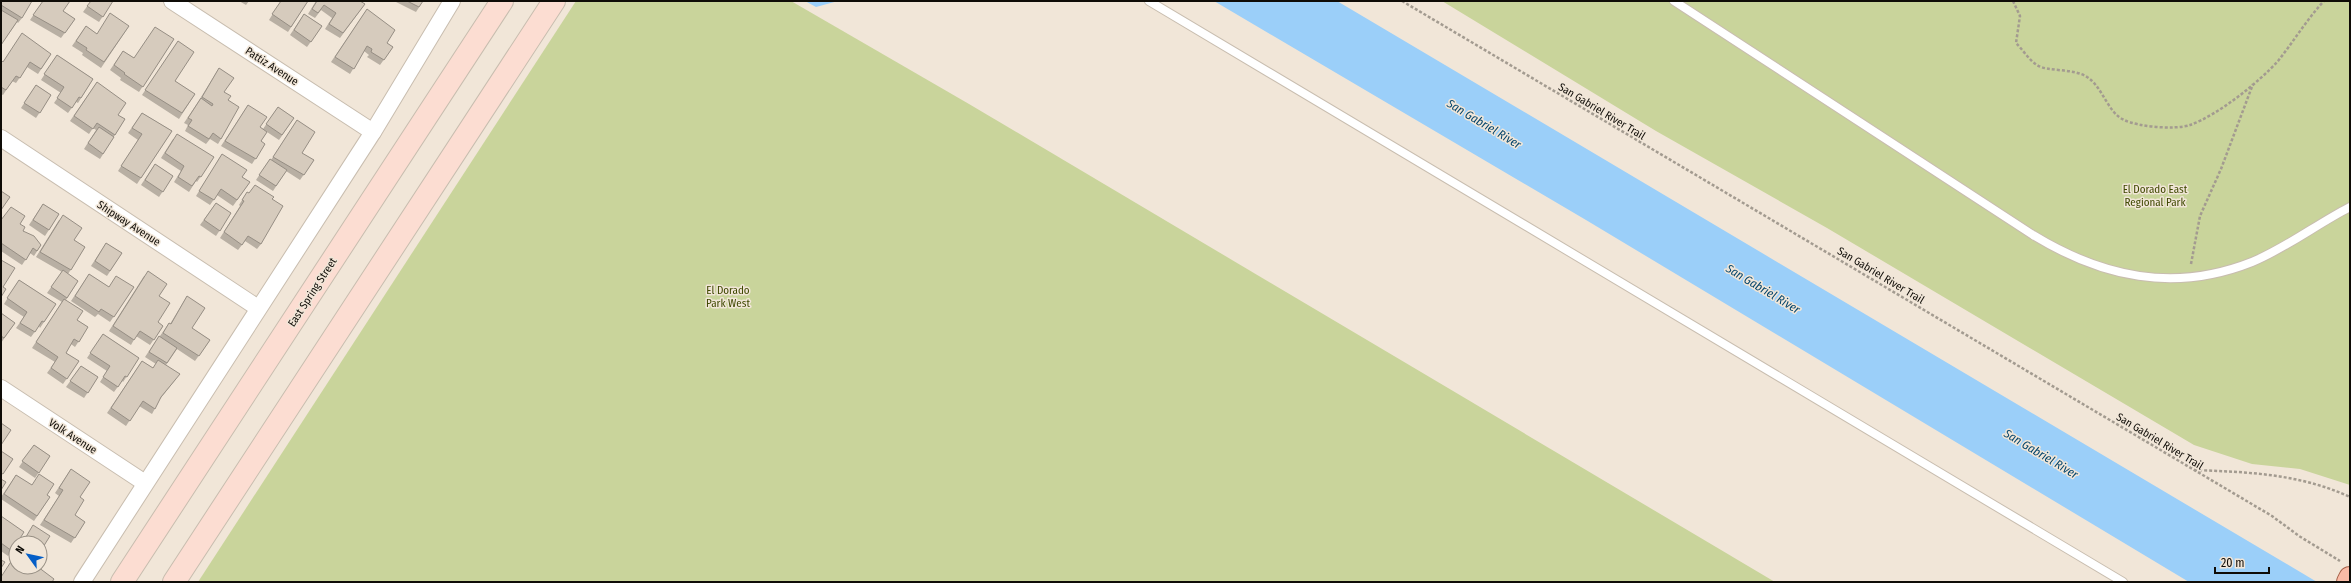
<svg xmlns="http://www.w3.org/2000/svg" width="2351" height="583" font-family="'Fira Sans Condensed',sans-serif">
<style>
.green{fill:#c9d49b}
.water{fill:#9bcff9}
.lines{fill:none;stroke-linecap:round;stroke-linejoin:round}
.service-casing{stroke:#c8bdaf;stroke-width:10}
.minor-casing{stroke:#c8bdaf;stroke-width:18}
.secondary-casing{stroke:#c8bdaf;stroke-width:24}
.primary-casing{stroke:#a56047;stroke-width:24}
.path{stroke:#a39b90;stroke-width:2.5;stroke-dasharray:3 2;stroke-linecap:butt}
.service{stroke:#fff;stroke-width:8}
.minor{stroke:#fff;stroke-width:16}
.secondary{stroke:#fcddd2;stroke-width:22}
.primary{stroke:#fabba6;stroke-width:22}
.wall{fill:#b8afa3}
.building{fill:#d6cbbd;stroke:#968e84}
.labels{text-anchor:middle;stroke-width:3;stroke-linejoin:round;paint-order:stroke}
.street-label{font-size:11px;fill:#0f0c07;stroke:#f1e6d8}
.park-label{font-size:11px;fill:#3f4800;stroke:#f1e6d8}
.water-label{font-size:12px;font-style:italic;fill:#04456c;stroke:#f1e6d8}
</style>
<rect width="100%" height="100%" fill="#f1e6d8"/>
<g class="green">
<polygon points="576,1 791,1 969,104 1775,582 198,582"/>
<polygon points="1442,1 2350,1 2350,485 2300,469 2252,464 2194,445 1827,228 1656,131"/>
</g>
<g class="water">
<polygon points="805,1 838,1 816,7"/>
<polygon points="1214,1 1337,1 2317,582 2189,582 1586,220"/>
</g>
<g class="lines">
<defs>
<g id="service">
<polyline points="1149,1 2123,582"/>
<path d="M 1674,1 L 2033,235 C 2102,277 2174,293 2252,262 C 2286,248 2317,224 2350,207"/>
</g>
<g id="minor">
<polyline points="172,1 373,132"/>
<polyline points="1,138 258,308"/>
<polyline points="1,388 145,483"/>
<polyline points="82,582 373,132 452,1"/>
</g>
<g id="secondary">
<polyline points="122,582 502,1"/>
<polyline points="174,582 554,1"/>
</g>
<polyline id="primary" points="2348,582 2350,578"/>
</defs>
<use href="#service" class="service-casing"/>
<use href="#minor" class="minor-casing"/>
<use href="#secondary" class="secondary-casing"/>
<use href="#primary" class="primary-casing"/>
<g class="path">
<polyline points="1402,1 2272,516 2299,536 2340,561"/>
<path d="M 2013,1 L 2020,16 L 2016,43 C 2023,50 2029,60 2037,65 C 2047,72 2074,68 2087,77 C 2103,87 2107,112 2124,120 C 2139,127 2175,130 2190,125 C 2218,115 2258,83 2278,61 C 2294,41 2307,19 2324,1"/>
<polyline points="2191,264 2200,216 2221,169 2253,84"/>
<path d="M 2194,470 C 2249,472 2300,474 2350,497"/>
</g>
<use href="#service" class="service"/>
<use href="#minor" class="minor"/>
<use href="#secondary" class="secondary"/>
<use href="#primary" class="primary"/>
</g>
<g class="wall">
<polygon points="1,1 22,18 18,23 17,22 1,45"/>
<polygon points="43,1 63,11 75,19 61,38 30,20"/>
<polygon points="91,1 113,1 99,22 83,12"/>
<polygon points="239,1 249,1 246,5"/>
<polygon points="281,1 308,1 288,32 269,20"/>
<polygon points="316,1 360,1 365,4 340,38 325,29 332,18 321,10 315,18 308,14"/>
<polygon points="394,1 423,1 416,12"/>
<polygon points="367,9 387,43 393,47 380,65 367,57 369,55 364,51 350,74 331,62"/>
<polygon points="304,14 322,26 307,47 290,35"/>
<polygon points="86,26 97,34 129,26 101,68 82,55 83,53 72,46"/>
<polygon points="174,39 139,92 120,80 121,78 110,70 123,51 134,58"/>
<polygon points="178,41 175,81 195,94 179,119 142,95"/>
<polygon points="51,54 38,74 27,67 16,83 12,81 3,95 1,94 1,60 3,62"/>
<polygon points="57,55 93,79 78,103 76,102 68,113 54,103 61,93 41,80"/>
<polygon points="219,68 224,92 228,100 221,139 218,144 210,139 206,144 185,131 188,125 184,123 198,102"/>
<polygon points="97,82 118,115 125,119 100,159 84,149 96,130 93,128 89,134 70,121"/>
<polygon points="36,85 51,95 36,118 21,108"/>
<polygon points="248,105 260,127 263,129 278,107 294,118 279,140 267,132 261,141 265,144 252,164 221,146"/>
<polygon points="142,113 172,131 137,184 118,171 138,140 128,133"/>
<polygon points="297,120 302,153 314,160 300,180 286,171 273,191 256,180 270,159 271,160"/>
<polygon points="173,139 214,157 197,182 196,181 189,192 174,182 181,171 161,158"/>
<polygon points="222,154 242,177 250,182 233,206 217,195 210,205 196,196"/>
<polygon points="155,164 173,176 159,197 141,185"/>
<polygon points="249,193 272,199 261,244 257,249 245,241 238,250 220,238 240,206 239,205 244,197"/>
<polygon points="216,203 231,213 216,236 200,225"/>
<polygon points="43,204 59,214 45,236 29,225"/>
<polygon points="1,220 20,224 23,231 41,245 34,256 30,253 22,265 1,251"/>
<polygon points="59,220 74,240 85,247 68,274 78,281 66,300 77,320 88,327 75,347 71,344 66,353 79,361 63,384 47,373 55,362 32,348 62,302 47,293 62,272 36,257"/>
<polygon points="106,243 122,253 107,276 91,266"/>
<polygon points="89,274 109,287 134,287 110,322 98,314 95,317 71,301"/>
<polygon points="144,276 159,296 158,322 163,326 150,345 136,336 131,345 109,331"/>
<polygon points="19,280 56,304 40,328 39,326 31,337 16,328 24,317 4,304"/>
<polygon points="187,296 192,328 210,340 195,361 177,349 166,365 176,379 160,399 152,414 139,406 126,426 107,413 142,361 153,368 156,364 145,357 159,336 160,336 169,323 170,324"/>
<polygon points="1,313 15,323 1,343"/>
<polygon points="103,334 139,358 123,382 122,381 114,392 100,382 107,371 87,358"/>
<polygon points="81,366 98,377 84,398 66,387"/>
<polygon points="34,445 50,456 35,478 19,467"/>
<polygon points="71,469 80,497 75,515 85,522 71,543 40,525 59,496 55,493"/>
<polygon points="16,475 50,497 34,521 1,499 1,497"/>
<polygon points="1,516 16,545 8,556 1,551"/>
</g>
<g class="building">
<polygon points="1,1 32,1 22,18 1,5"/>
<polygon points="43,1 70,1 63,11 75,19 65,33 33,15"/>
<polygon points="91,1 113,1 103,17 87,6"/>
<polygon points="281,1 308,1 291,27 272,14"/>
<polygon points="317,1 360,1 365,4 343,33 329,24 336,13 324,5 318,13 312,9"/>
<polygon points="407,1 423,1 419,7"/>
<polygon points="367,9 395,30 387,43 393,47 384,60 371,52 372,49 367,46 354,69 335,57"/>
<polygon points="1,10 18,20 1,45"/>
<polygon points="110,13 129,26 104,62 86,50 87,48 76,41 86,26 97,34"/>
<polygon points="304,14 322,26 311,42 294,30"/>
<polygon points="155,27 174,39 143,87 124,74 125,73 114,65 123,51 134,58"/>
<polygon points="22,33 51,54 41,69 30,62 20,78 16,76 6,90 1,87 1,60 3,62"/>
<polygon points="178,41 194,52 175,81 195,94 182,113 145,90"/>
<polygon points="57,55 93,79 81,98 79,97 72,108 57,98 64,87 44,74"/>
<polygon points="219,68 234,78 224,92 231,96 228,100 239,107 221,139 213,133 209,139 188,126 192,120 188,118 201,98 212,106 213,104 202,97"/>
<polygon points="97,82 126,103 118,115 125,119 115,135 97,123 93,129 74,116"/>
<polygon points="36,85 51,95 40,113 24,103"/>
<polygon points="248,105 267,117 260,127 267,132 261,141 265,144 256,159 225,141"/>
<polygon points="278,107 294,118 282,135 266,124"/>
<polygon points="142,113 172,131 141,178 121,166 142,134 132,128"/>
<polygon points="297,120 315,132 302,153 314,160 304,175 273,157"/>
<polygon points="99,127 114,137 103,154 88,143"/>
<polygon points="177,134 214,157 201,177 199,176 192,186 178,177 184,166 165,153"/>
<polygon points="222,154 247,170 242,177 250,182 237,200 221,189 214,200 199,191"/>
<polygon points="270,159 287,170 276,186 259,175"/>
<polygon points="155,164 173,176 163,192 145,180"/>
<polygon points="255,185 274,197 272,199 283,206 261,244 248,236 242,245 224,232 244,201 242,200 247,192 249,193"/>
<polygon points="1,191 10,197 1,210"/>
<polygon points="216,203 231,213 220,231 204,220"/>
<polygon points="43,204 59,214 49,230 33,220"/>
<polygon points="11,207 25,216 20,224 25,227 23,231 34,236 41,245 37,251 33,248 26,260 1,243 1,220"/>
<polygon points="63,215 82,228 74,240 85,247 71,270 40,252"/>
<polygon points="106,243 122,253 110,271 95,261"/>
<polygon points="1,260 15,268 3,287 6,289 1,297"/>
<polygon points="63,270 78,281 67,298 51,287"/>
<polygon points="148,271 167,284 159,296 170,303 158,322 163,326 154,340 140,331 134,340 113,326"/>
<polygon points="89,274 109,287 116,276 134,287 114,317 101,309 99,312 75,296"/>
<polygon points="19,280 56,304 44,322 42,321 35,332 20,323 27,312 7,298"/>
<polygon points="187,296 205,308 192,328 210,340 199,356 163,333 169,323 171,324"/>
<polygon points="64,299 83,311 77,320 88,327 79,342 74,339 66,353 79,361 67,379 51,368 58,357 36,342"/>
<polygon points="1,313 15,323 4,338 1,336"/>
<polygon points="103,334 139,358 127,377 125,376 118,387 103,377 110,366 90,353"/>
<polygon points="159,336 177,348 167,363 149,352"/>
<polygon points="158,360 180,374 161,397 155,409 143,401 130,421 111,408 142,361 153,368"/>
<polygon points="81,366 98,377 88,393 70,381"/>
<polygon points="1,423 11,430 1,445"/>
<polygon points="34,445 50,456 39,473 22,461"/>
<polygon points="1,451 13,459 3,474 1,473"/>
<polygon points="71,469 90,482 80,497 84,500 75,515 85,522 75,538 44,520 63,490 59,488"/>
<polygon points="39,474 54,484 47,495 50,497 37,516 4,494 16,475 32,485"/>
<polygon points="1,479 6,482 1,490"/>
<polygon points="1,516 24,532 17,543 16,543 16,545 12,551 1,543"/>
<polygon points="33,525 50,536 40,552 40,543 25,543 23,542"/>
<polygon points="16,554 16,567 38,567 54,579 52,582 1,582 1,577"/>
<polygon points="1,560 5,562 1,568"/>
</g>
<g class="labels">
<g class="street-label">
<text transform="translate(272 66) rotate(33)" y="4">Pattiz Avenue</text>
<text transform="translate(1602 111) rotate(31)" y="4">San Gabriel River Trail</text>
<text transform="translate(129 223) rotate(33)" y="4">Shipway Avenue</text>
<text transform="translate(1881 275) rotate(31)" y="4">San Gabriel River Trail</text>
<text transform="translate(312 292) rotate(-57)" y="4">East Spring Street</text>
<text transform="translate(73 436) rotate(33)" y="4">Volk Avenue</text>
<text transform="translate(2160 441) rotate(31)" y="4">San Gabriel River Trail</text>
</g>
<g class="park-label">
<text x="2155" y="193">El Dorado East<tspan x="2155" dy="13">Regional Park</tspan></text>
<text x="728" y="294">El Dorado<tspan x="728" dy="13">Park West</tspan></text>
</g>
<g class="water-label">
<text transform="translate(1484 124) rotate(31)" y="4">San Gabriel River</text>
<text transform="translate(1763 289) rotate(31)" y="4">San Gabriel River</text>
<text transform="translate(2041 454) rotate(31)" y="4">San Gabriel River</text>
</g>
</g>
<rect width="2351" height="583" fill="none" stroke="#0f0c07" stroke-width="4"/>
<g transform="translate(28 555) rotate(303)"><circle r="19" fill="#f1e6d8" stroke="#978f84"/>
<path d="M0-3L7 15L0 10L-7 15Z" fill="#045ec7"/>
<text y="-6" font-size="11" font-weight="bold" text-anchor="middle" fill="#0f0c07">N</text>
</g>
<path d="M2215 567v6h54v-6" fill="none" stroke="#0f0c07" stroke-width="2"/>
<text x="2221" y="567" font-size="12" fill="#0f0c07" stroke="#f1e6d8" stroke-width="3" paint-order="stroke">20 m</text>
</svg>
